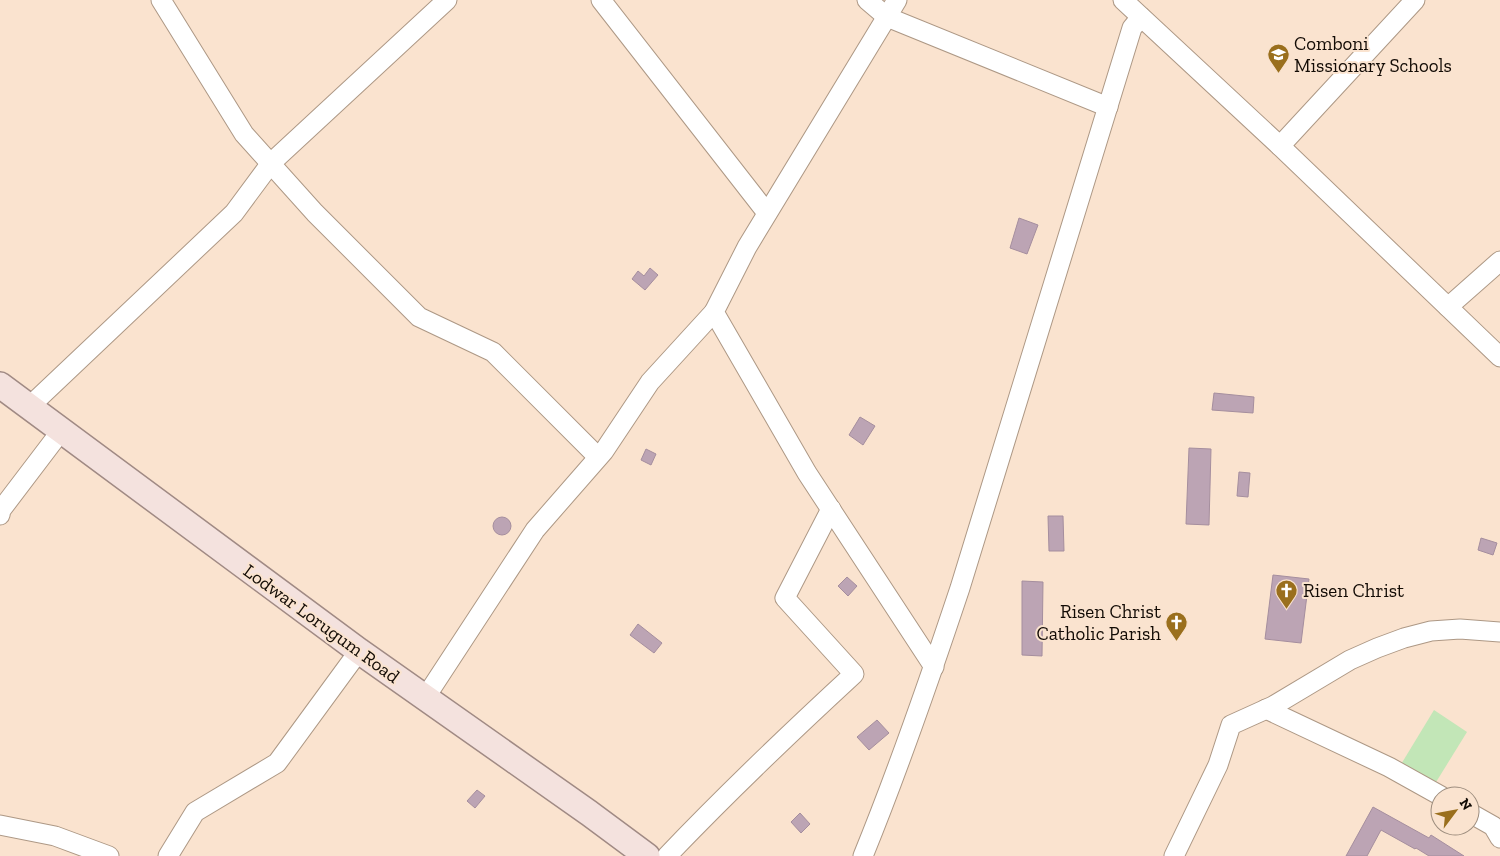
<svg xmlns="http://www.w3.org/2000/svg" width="1500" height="856" font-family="'Zilla Slab',serif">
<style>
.green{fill:#c2e6b7}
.building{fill:#bca4b4;stroke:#a58e9e}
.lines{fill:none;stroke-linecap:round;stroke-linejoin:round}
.minor-casing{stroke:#ad9885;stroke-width:21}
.major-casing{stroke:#a08a84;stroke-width:28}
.minor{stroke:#fff;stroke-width:19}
.major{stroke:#f4e2de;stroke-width:25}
.labels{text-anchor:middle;stroke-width:4;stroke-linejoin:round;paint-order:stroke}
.poi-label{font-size:19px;fill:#120b05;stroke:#fae3cf;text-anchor:start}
.street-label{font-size:19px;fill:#120b05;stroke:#fae3cf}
</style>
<rect width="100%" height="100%" fill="#fae3cf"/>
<polygon class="green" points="1434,710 1467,732 1433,787 1400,766"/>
<g class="building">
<polygon points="1019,218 1038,225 1027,254 1010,248"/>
<polygon points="650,268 658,275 645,290 632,279 638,271 644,276"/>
<polygon points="1214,393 1254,397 1253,413 1212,410"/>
<polygon points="860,417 875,426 863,445 849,435"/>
<polygon points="1189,448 1211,449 1209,525 1186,524"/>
<polygon points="646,449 656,454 651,465 641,460"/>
<polygon points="1239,472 1250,473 1248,497 1237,496"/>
<polygon points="1048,516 1063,516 1064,551 1049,551"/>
<circle cx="502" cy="526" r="9"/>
<polygon points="1481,538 1497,543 1493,555 1478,550"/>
<polygon points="1273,575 1309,579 1301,643 1265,639"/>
<polygon points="847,577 857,586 848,596 838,586"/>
<polygon points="1022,581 1043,582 1042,656 1022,655"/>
<polygon points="638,624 662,643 654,653 630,635"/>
<polygon points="877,720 889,733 869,750 857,737"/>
<polygon points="477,790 485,796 475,808 467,801"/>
<polygon points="1373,807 1429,838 1431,835 1464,856 1429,856 1416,848 1415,849 1381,830 1367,856 1346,856"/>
<polygon points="800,813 810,824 801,833 791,822"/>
</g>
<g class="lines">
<defs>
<g id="minor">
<polyline points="161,0 244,134 315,213 419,317 493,352 598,457"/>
<polyline points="601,0 767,213"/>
<polyline points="867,0 887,17 1108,107"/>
<polyline points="897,0 747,247 714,312 807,473 934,667"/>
<polyline points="1123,0 1280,146 1500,357"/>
<polyline points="1280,146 1415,0"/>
<polyline points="1448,307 1500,261"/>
<polyline points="29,407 234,213 271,163 447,0"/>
<polyline points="0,515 1,510 61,431"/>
<polyline points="425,698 535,530 604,451 650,382 714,312"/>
<polyline points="1266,709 1389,767 1441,796"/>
<polyline points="1470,813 1493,826 1500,838"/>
<polyline points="0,825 55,836 109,856"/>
<polyline points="168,856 195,812 277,763 359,651"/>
<path d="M 667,856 C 727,793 790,733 854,674 L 785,598 L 831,509"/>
<path d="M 863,856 C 899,768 930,678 960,588 L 1132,28 L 1141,17"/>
<polyline points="1174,856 1218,765 1231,725 1273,706 1350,660 1377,648 1404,638 1431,631 1460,629 1500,632"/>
</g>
<polyline id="major" points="0,385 359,651 589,813 647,856"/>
</defs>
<use href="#minor" class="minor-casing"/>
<use href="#major" class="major-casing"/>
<use href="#minor" class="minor"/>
<use href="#major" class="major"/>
</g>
<defs>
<symbol id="school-pin" viewBox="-11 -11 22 30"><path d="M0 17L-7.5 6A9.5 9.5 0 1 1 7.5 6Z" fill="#9a6f1d" stroke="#fae3cf"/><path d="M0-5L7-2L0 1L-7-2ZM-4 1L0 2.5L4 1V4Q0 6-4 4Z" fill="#fff"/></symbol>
<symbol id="church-pin" viewBox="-11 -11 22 30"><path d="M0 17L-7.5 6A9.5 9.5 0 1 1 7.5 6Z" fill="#9a6f1d" stroke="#fae3cf"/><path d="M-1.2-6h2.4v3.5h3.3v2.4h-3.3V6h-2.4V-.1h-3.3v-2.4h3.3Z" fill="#fff"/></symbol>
</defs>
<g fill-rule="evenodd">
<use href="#school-pin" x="1266" y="42" width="25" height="34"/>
<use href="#church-pin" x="1274" y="578" width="25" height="34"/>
<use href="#church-pin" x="1164" y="610" width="25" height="34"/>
</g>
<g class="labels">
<g class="poi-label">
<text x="1294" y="50">Comboni<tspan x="1294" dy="22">Missionary Schools</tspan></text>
<text x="1303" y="597">Risen Christ</text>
<text x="1161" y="618" text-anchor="end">Risen Christ<tspan x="1161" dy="22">Catholic Parish</tspan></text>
</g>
<g class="street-label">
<text transform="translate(322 623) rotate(36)" y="7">Lodwar Lorugum Road</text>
</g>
</g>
<g transform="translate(1455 811) rotate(58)"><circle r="24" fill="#fae3cf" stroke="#9d8d7e"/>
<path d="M0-4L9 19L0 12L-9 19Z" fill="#9a6f1d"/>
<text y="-8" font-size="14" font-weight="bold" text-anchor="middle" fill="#120b05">N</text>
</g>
</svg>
